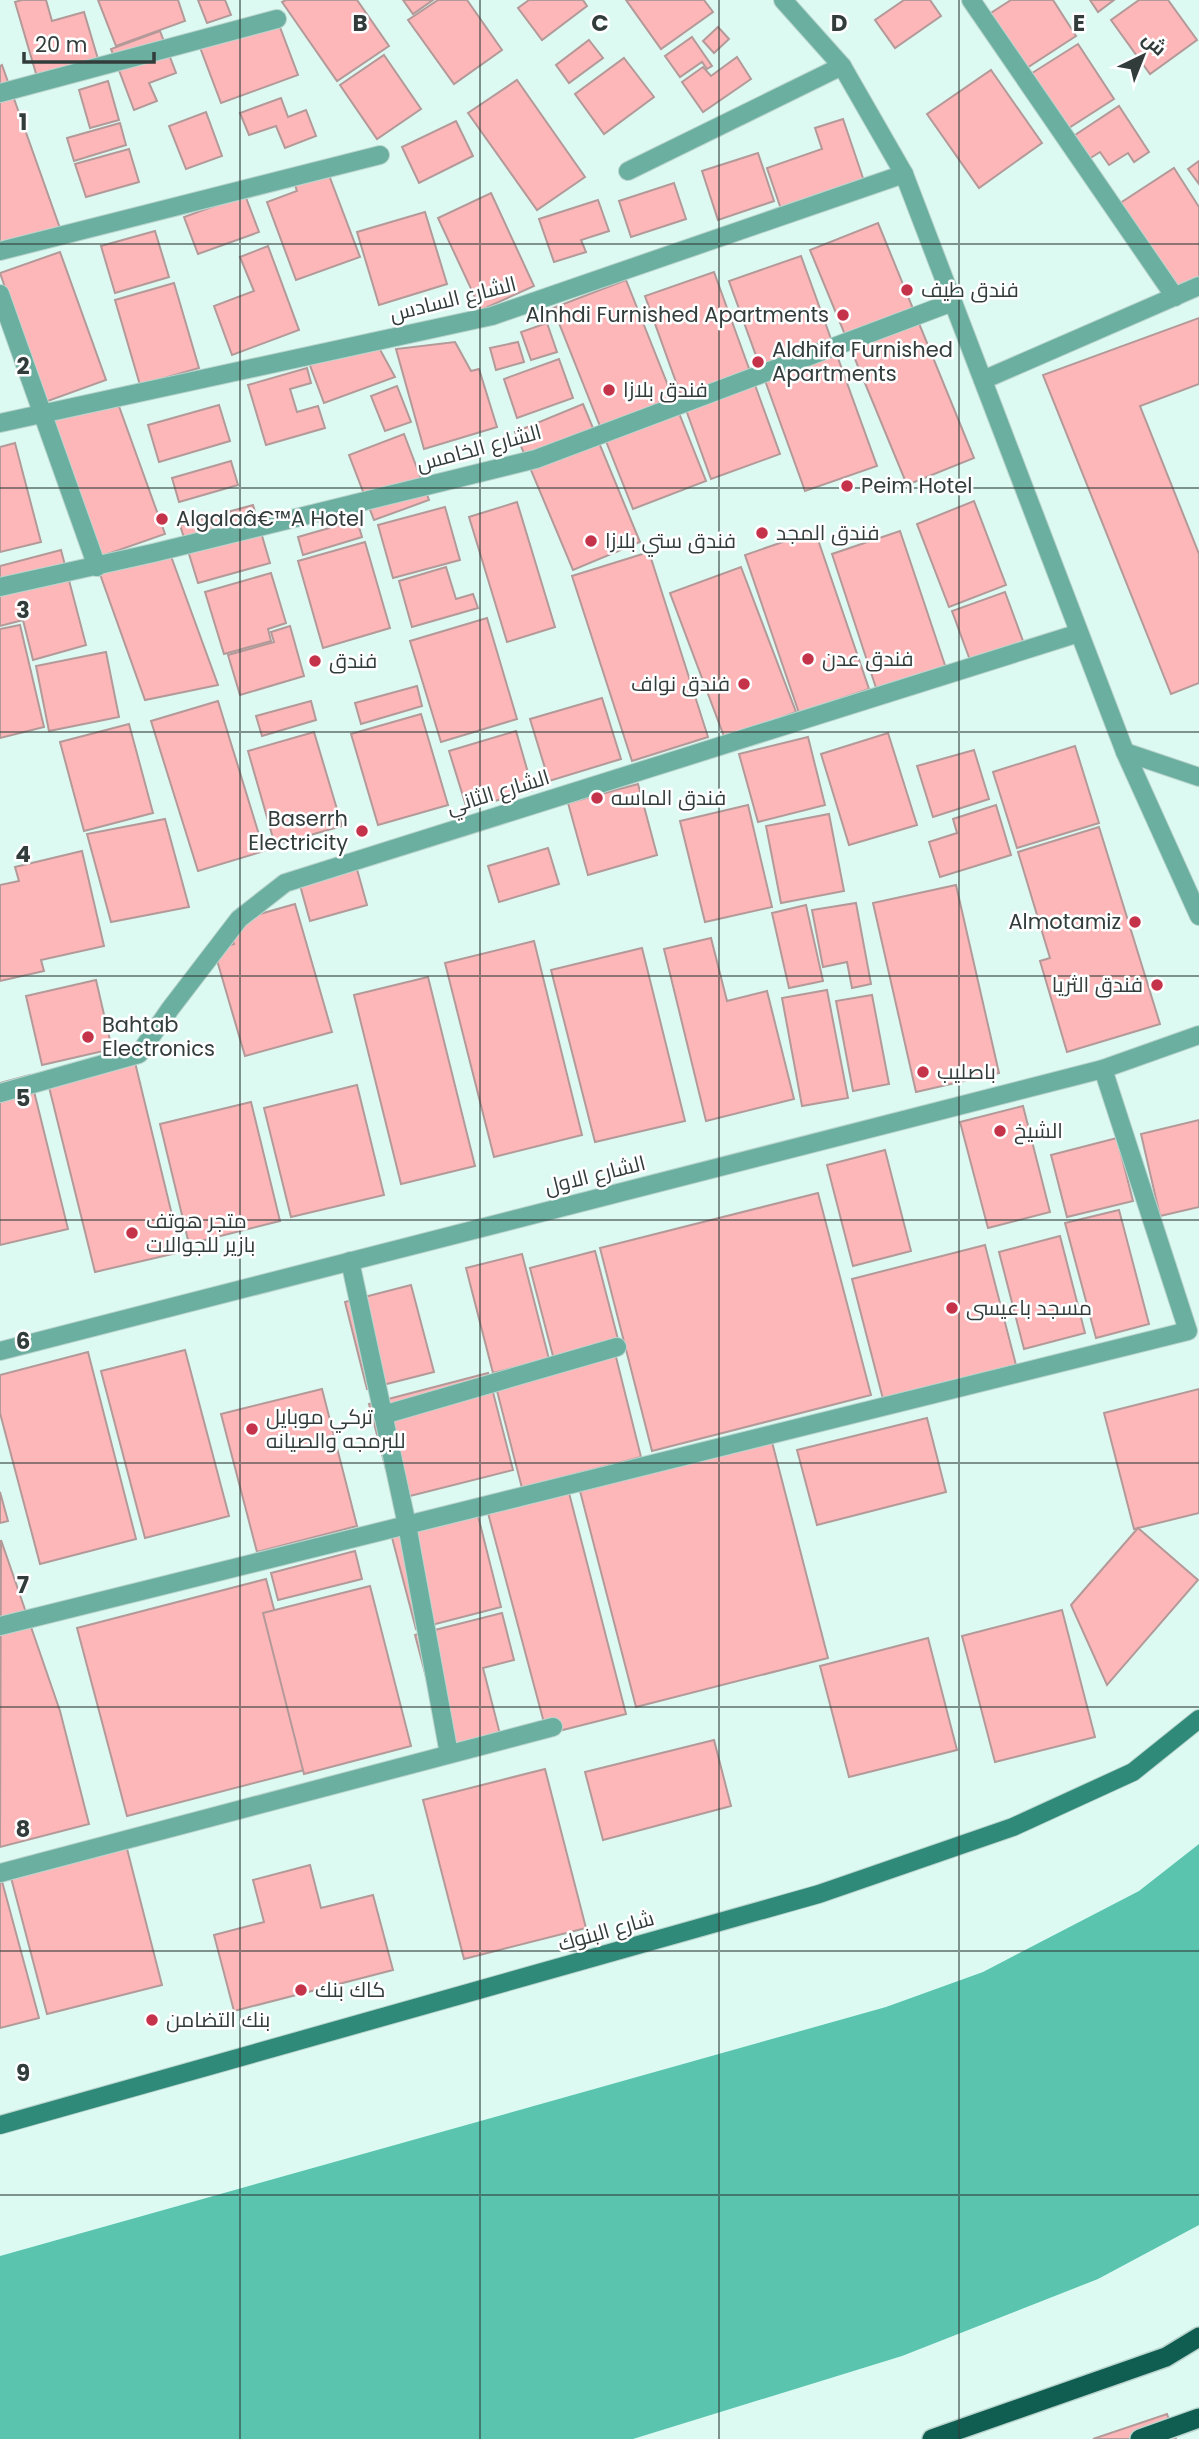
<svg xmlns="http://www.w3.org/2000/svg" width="1199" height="2439" font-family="Poppins,Cairo,sans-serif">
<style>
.water{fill:#5ac4af}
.building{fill:#feb7b9;stroke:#b49999;stroke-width:2}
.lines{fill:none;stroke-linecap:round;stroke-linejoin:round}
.minor-casing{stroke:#bad4cd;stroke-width:20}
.tertiary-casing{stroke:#bad4cd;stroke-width:20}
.secondary-casing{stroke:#bad4cd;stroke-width:20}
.trunk-casing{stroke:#bad4cd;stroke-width:22}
.minor{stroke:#6bafa0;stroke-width:18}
.tertiary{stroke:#6bafa0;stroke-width:18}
.secondary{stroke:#2f8a79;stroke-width:18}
.trunk{stroke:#105e52;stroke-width:19}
.grid{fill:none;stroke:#323d3b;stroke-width:2;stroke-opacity:0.55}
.poi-dot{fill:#c4334a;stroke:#fff;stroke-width:2.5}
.labels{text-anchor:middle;stroke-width:5;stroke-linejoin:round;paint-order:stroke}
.poi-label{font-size:21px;fill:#323d3b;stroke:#fff;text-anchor:start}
.street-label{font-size:21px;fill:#323d3b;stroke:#fff}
.grid-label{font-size:23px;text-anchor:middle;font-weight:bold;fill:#323d3b;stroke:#fff;stroke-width:5;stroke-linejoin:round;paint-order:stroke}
</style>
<rect width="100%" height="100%" fill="#dcfaf2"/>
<polygon class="water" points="1199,1844 1199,2225 1098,2279 902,2356 633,2439 0,2439 0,2256 886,2007 983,1972 1139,1891"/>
<g class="building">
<polygon points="22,0 46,0 52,21 84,12 98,59 37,77 15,2"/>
<polygon points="98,0 178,0 185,21 116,46"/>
<polygon points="198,0 225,0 231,15 207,23"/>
<polygon points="286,0 357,0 389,46 337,81 282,2"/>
<polygon points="403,0 433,0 413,14"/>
<polygon points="438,0 467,0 502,50 454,84 408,20"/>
<polygon points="529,0 583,0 587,6 542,40 518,8"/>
<polygon points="626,0 704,0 713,12 661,49"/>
<polygon points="904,0 930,0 941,16 895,48 875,20"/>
<polygon points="1011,0 1053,0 1076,36 1019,73 983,18"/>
<polygon points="1090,0 1114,0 1098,12"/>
<polygon points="1139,0 1168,0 1197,40 1150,74 1111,20"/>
<polygon points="275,14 298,75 221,103 198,42"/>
<polygon points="718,27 729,39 714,53 703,41"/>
<polygon points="160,31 176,73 149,83 157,101 134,110 111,49"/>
<polygon points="692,37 712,66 707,69 702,62 680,77 665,56"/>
<polygon points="589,40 603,58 569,83 556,65"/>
<polygon points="1078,44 1114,99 1064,131 1029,75"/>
<polygon points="384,55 421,109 377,139 340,85"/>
<polygon points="737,57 751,79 703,112 682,82 703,67 711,76"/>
<polygon points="624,58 654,97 604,134 575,94"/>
<polygon points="2,65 62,234 0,256 0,66"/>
<polygon points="991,70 1042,143 979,188 927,114"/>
<polygon points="517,80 585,177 537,210 468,113"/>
<polygon points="108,81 119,120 90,128 79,90"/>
<polygon points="281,98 288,117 306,110 316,136 285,148 276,126 249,135 240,113"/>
<polygon points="1119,106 1149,152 1134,162 1128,153 1109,165 1100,152 1078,166 1063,143"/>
<polygon points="206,112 222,156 186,169 169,126"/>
<polygon points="843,119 864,181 781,209 767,168 822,149 815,128"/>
<polygon points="456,121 473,156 419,183 402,147"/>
<polygon points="120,123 126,145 74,161 67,138"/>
<polygon points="129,149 139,182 86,197 75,164"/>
<polygon points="758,153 774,201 718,220 702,171"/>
<polygon points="1199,161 1199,184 1188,169"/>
<polygon points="324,162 360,257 296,280 267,202 297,191 291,174"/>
<polygon points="1174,168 1199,207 1199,289 1172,306 1111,209"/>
<polygon points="674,183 686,219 631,237 619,201"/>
<polygon points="491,193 534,286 481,310 438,218"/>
<polygon points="245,195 259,232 198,254 184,217"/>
<polygon points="598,200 609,231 581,240 586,252 554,262 539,219"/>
<polygon points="425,212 447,284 379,305 357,232"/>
<polygon points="878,223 974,458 907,485 810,250"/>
<polygon points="155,231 169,277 115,293 101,246"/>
<polygon points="268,246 299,330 232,355 214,306 254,291 240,257"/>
<polygon points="60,252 106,380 45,402 0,273"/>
<polygon points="801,256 877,466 805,491 729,281"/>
<polygon points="714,272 780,454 711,479 645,296"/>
<polygon points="626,280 706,481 633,509 553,308"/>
<polygon points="174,283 199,368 140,385 115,300"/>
<polygon points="1199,318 1199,384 1140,406 1199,554 1199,683 1171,694 1043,375"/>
<polygon points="547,323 557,352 531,360 521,332"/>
<polygon points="455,342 471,371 479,369 497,427 424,449 396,349"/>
<polygon points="518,342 524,362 496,370 490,348"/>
<polygon points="378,346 395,377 324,403 308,360"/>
<polygon points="559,359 573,398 517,418 504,379"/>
<polygon points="307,368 311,383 290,389 297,412 318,406 325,428 266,445 248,385"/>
<polygon points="397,386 411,422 385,431 371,396"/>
<polygon points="116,398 165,534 99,557 50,421"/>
<polygon points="583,404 640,542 573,570 515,432"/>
<polygon points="219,405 230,441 159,462 148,425"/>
<polygon points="404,434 429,500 374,520 349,455"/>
<polygon points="15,443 41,542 0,552 0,447"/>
<polygon points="231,461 238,485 179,502 172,478"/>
<polygon points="974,501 1006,585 949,607 917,524"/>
<polygon points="517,502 555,627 507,642 469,517"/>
<polygon points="253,505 270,563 198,583 180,525"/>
<polygon points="445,507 460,560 393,578 378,525"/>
<polygon points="357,520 362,537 303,555 298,537"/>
<polygon points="815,531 869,689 799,713 745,555"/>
<polygon points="900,531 949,677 880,700 832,554"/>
<polygon points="365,542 390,628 323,648 298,561"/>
<polygon points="168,548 218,685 145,700 96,563"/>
<polygon points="61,550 86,645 33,660 23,620 0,626 0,566"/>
<polygon points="649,552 708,737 632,761 572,576"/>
<polygon points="446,567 456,599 473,594 478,608 412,627 399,581"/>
<polygon points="741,567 796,712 725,739 670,593"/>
<polygon points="271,573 286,623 268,629 271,641 224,654 205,592"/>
<polygon points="1005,592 1027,652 974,671 952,611"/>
<polygon points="487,618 517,719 441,742 410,641"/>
<polygon points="20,625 44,727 0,738 0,629"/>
<polygon points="290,626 304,676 240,695 228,655 274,642 271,632"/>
<polygon points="106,652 119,717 49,731 36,666"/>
<polygon points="417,686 422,706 361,724 355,703"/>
<polygon points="602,698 621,759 549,781 530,719"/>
<polygon points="218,701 264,851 198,871 151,721"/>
<polygon points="311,701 316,720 262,736 256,716"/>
<polygon points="421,714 448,805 378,825 351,734"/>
<polygon points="129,724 153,813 84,831 60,742"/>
<polygon points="516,731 533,790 467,809 449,751"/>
<polygon points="314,732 342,826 275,845 248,751"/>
<polygon points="888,733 917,825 849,845 821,754"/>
<polygon points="808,737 825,805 758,822 739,754"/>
<polygon points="1075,746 1099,823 1017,848 993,772"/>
<polygon points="974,750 989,799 933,817 917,766"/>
<polygon points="638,784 657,855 588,875 568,803"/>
<polygon points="748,805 772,907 705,922 680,821"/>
<polygon points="996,805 1011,855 940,877 929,842 957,833 953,819"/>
<polygon points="829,814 844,891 781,903 766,826"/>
<polygon points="165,819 189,907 111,922 87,834"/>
<polygon points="1099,827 1160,1024 1067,1052 1040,961 1050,958 1018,852"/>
<polygon points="548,848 559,884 499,902 488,866"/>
<polygon points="82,851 104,946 41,960 44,971 0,981 0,885 19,881 15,867"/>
<polygon points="353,855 367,905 310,921 296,871"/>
<polygon points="956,885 999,1073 916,1092 873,903"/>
<polygon points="856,903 871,984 852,988 847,962 823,967 812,910"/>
<polygon points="295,904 332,1032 245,1056 214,950 234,944 228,923"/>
<polygon points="806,905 823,981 789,988 772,913"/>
<polygon points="711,938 727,1001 767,991 794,1099 706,1121 664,949"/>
<polygon points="534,941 582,1135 494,1157 445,963"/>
<polygon points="642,948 685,1121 595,1142 551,970"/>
<polygon points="428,977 475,1166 401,1184 354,995"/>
<polygon points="96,980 112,1049 42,1065 26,996"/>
<polygon points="827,990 848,1098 802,1106 782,998"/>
<polygon points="872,995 889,1084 853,1091 836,1001"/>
<polygon points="132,1050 181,1252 95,1272 49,1087"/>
<polygon points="30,1075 68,1229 0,1245 0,1083"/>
<polygon points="357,1085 384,1195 291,1217 264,1108"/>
<polygon points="251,1102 280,1221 189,1244 160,1124"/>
<polygon points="1023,1106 1050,1212 988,1228 960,1122"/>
<polygon points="1199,1120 1199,1207 1160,1216 1141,1134"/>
<polygon points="1117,1138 1133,1201 1067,1217 1051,1155"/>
<polygon points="885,1150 911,1251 853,1266 827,1165"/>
<polygon points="818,1193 871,1395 652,1451 600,1248"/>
<polygon points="1119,1210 1149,1324 1096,1338 1065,1223"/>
<polygon points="1060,1236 1085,1333 1024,1349 999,1252"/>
<polygon points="985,1245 1016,1365 883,1399 852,1279"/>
<polygon points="595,1251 619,1343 554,1360 530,1268"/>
<polygon points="522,1254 549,1359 493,1373 466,1268"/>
<polygon points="411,1285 434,1372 367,1389 345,1302"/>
<polygon points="185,1350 229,1516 145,1538 101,1371"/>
<polygon points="88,1352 136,1539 40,1564 0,1413 0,1375"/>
<polygon points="615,1353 641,1457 522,1488 495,1383"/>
<polygon points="488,1373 513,1470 394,1500 369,1404"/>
<polygon points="322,1389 357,1526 257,1552 221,1414"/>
<polygon points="1199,1389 1199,1513 1134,1529 1104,1413"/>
<polygon points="927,1418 946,1492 817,1525 797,1450"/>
<polygon points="772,1442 828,1658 636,1707 580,1491"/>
<polygon points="0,1492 8,1521 0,1523"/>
<polygon points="569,1493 626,1714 547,1734 488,1513"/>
<polygon points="476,1508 501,1607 416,1629 390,1530"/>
<polygon points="1138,1528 1198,1580 1107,1685 1071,1605"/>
<polygon points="1,1540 60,1711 89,1824 0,1847"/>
<polygon points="355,1551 362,1579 278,1600 271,1573"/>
<polygon points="266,1579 316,1767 127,1816 77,1628"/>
<polygon points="370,1586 411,1746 304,1774 263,1613"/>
<polygon points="1062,1610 1095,1737 995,1762 962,1636"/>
<polygon points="502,1613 514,1660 483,1668 502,1742 447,1756 415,1635"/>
<polygon points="928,1638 957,1750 849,1777 820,1666"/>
<polygon points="714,1740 731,1806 603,1840 585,1772"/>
<polygon points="545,1769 586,1928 464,1959 423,1800"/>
<polygon points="125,1841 162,1985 47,2014 9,1870"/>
<polygon points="310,1865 321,1908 373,1895 393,1970 234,2011 214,1935 264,1922 253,1880"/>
<polygon points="0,1874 39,2018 0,2028"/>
<polygon points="1167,2414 1176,2439 1093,2439"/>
</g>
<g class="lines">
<defs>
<g id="minor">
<polyline points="971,0 1175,297"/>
<polyline points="0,93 277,19"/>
<polyline points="628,171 842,66"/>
<polyline points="0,251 380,155"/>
<polyline points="0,294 97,567"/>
<polyline points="983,380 1199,286"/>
<polyline points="0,423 492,316 904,174 842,66 783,0"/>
<polyline points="0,587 153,553 536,459 953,302"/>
<polyline points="350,1261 407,1525 449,1754"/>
<polyline points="383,1415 617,1347"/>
<polyline points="0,1626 1188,1331 1103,1069"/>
<polyline points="0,1873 553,1727"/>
</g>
<g id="tertiary">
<polyline points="904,174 1125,752 1199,916"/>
<polyline points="1125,752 1199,777"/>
<polyline points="0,1093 139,1054 170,1009 239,919 285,883 1079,633"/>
<polyline points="0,1351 1103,1069 1199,1035"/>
</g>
<polyline id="secondary" points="0,2125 819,1894 1013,1827 1133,1772 1199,1719"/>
<g id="trunk">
<polyline points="932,2439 1166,2357 1199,2337"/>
<polyline points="1140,2439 1199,2418"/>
</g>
</defs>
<use href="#minor" class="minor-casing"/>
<use href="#tertiary" class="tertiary-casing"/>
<use href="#secondary" class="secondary-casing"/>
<use href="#trunk" class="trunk-casing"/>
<use href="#minor" class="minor"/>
<use href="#tertiary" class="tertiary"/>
<use href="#secondary" class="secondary"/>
<use href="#trunk" class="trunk"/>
</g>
<path class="grid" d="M 240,0 L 240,2439M 480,0 L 480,2439M 719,0 L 719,2439M 959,0 L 959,2439M 0,244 L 1199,244M 0,488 L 1199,488M 0,732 L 1199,732M 0,976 L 1199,976M 0,1220 L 1199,1220M 0,1463 L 1199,1463M 0,1707 L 1199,1707M 0,1951 L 1199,1951M 0,2195 L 1199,2195"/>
<g class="poi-dot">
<circle cx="907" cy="290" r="7"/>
<circle cx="843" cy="315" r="7"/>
<circle cx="758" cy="362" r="7"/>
<circle cx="609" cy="390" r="7"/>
<circle cx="847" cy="486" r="7"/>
<circle cx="162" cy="519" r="7"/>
<circle cx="762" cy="533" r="7"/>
<circle cx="591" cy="541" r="7"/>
<circle cx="808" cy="659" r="7"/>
<circle cx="315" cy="661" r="7"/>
<circle cx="744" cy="684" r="7"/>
<circle cx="597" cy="798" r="7"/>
<circle cx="362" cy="831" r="7"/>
<circle cx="1135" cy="922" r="7"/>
<circle cx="1157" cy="985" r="7"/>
<circle cx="88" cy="1037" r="7"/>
<circle cx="923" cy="1072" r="7"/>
<circle cx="1000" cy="1131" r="7"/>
<circle cx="132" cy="1233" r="7"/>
<circle cx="952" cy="1308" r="7"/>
<circle cx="252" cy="1429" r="7"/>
<circle cx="301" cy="1990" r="7"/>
<circle cx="152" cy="2020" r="7"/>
</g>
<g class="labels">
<g class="poi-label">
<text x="921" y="297">فندق طيف</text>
<text x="829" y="322" text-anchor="end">Alnhdi Furnished Apartments</text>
<text x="772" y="357">Aldhifa Furnished<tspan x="772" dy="24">Apartments</tspan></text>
<text x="623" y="397">فندق بلازا</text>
<text x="861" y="493">Peim Hotel</text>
<text x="176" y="526">Algalaâ€™A Hotel</text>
<text x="776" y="540">فندق المجد</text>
<text x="605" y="548">فندق ستي بلازا</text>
<text x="822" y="666">فندق عدن</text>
<text x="329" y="668">فندق</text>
<text x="730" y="691" text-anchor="end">فندق نواف</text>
<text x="611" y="805">فندق الماسه</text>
<text x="348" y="826" text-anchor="end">Baserrh<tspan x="348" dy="24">Electricity</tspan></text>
<text x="1121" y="929" text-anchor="end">Almotamiz</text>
<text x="1143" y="992" text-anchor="end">فندق الثريا</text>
<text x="102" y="1032">Bahtab<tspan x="102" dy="24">Electronics</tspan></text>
<text x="937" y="1079">باصليب</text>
<text x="1014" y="1138">الشيخ</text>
<text x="146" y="1228">متجر هوتف<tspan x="146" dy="24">بازير للجوالات</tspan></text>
<text x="966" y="1315">مسجد باعيسى</text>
<text x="266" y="1424">تركي موبايل<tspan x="266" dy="24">للبرمجه والصيانه</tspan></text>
<text x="315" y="1997">كاك بنك</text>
<text x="166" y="2027">بنك التضامن</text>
</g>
<g class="street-label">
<text transform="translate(453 299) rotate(-14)" y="7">الشارع السادس</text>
<text transform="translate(479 448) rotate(-15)" y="7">الشارع الخامس</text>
<text transform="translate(498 792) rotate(-17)" y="7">الشارع الثاني</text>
<text transform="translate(595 1175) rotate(-14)" y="7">الشارع الاول</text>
<text transform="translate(606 1931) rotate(-16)" y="7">شارع البنوك</text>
</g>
</g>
<g class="grid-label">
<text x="360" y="31">B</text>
<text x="600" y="31">C</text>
<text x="839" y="31">D</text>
<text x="1079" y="31">E</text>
<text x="23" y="130">1</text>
<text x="23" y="374">2</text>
<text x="23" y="618">3</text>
<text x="23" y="862">4</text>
<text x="23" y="1106">5</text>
<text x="23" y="1349">6</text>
<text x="23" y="1593">7</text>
<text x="23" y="1837">8</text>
<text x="23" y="2081">9</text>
</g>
<g transform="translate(1143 56) rotate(43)" stroke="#ffffff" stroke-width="5" paint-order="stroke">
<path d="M0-5L12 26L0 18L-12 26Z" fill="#323d3b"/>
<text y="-10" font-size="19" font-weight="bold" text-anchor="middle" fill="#323d3b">ش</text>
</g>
<path d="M24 52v10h130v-10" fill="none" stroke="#323d3b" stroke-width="3.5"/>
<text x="35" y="52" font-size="21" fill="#323d3b" stroke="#ffffff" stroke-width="5" paint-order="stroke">20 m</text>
</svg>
